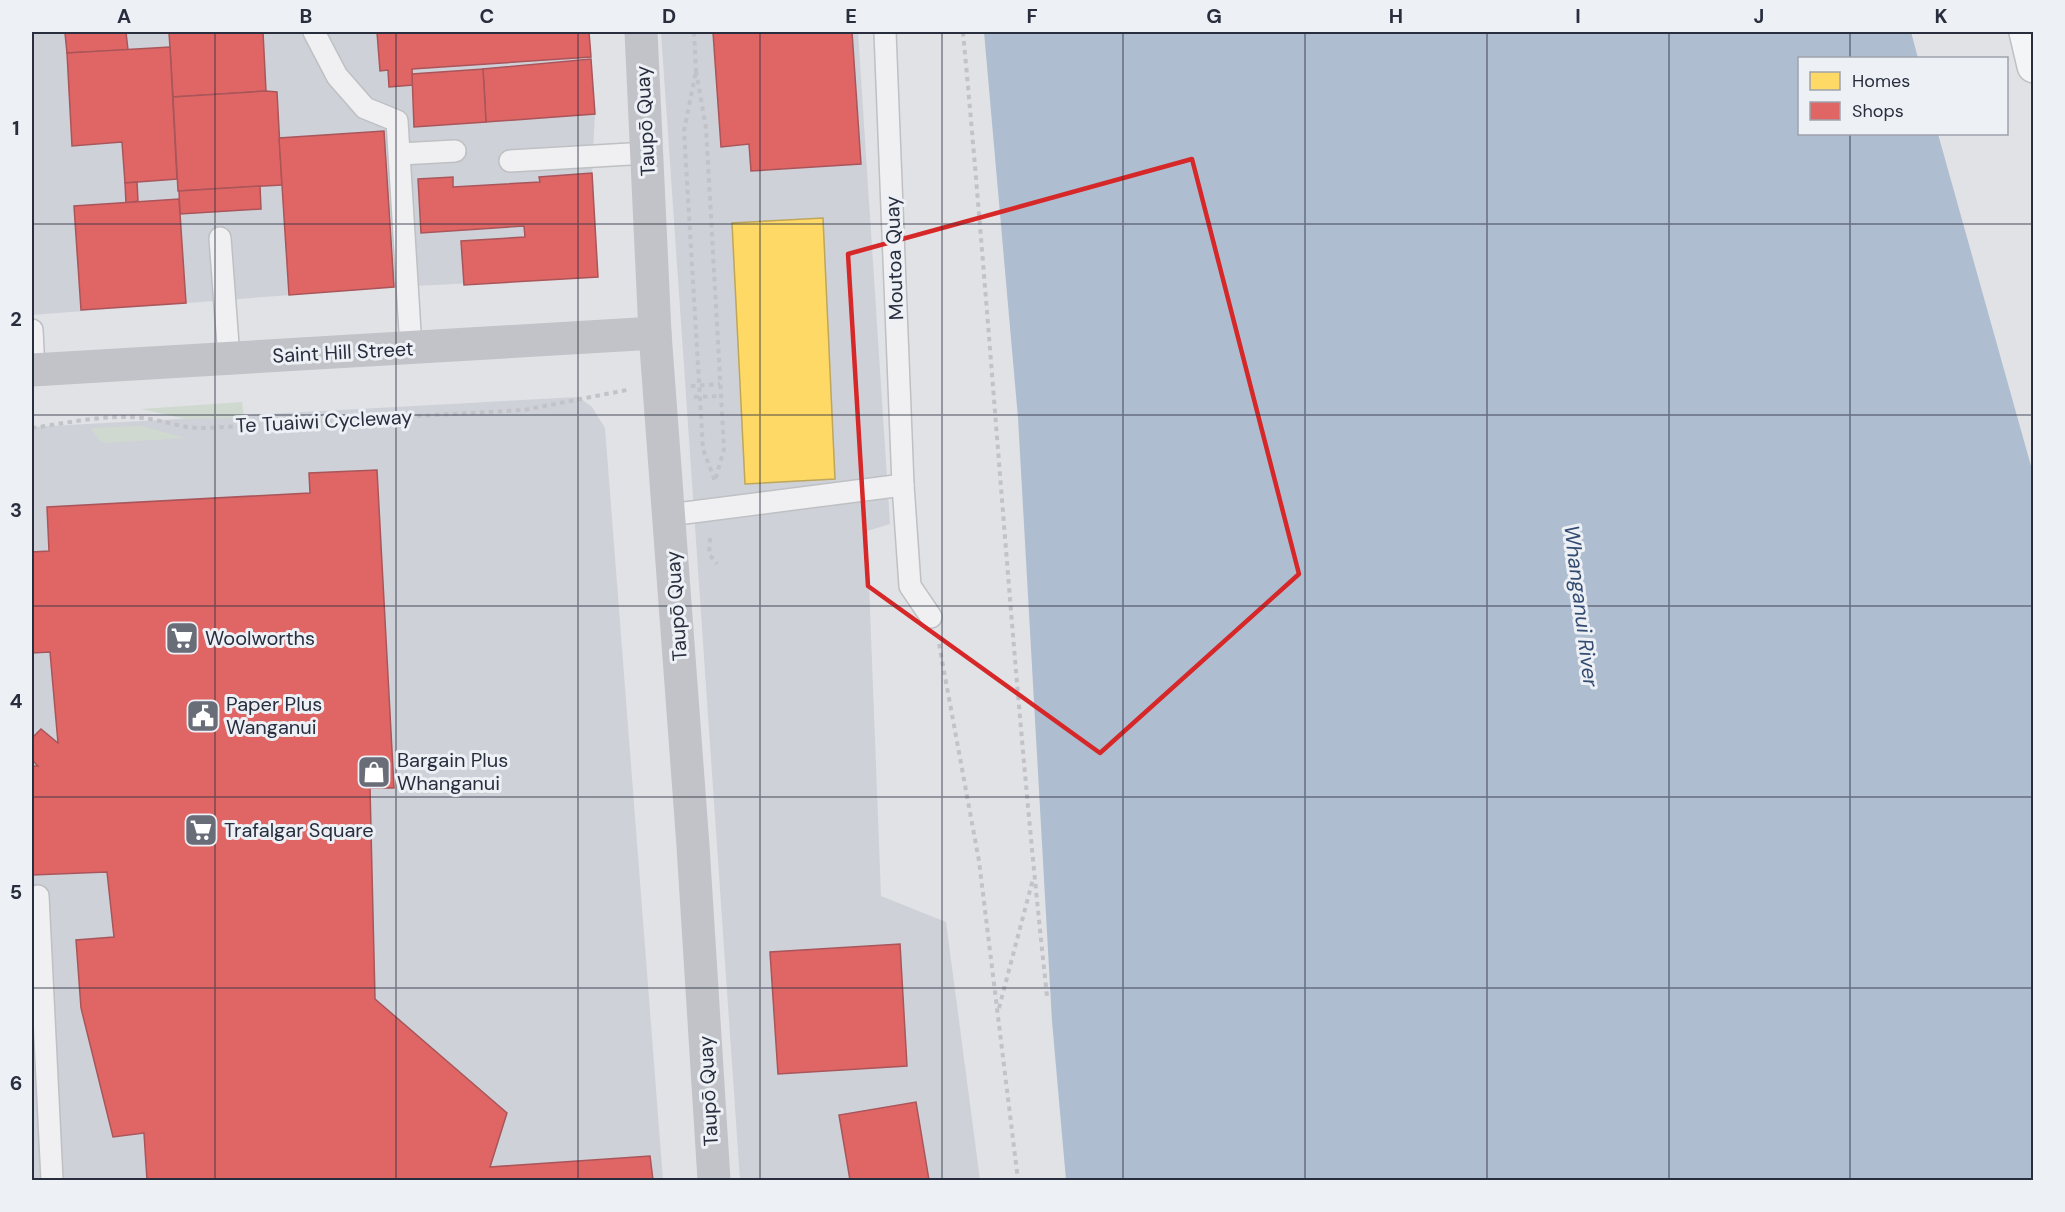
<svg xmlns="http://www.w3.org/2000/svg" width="2065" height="1212" font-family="'DM Sans',sans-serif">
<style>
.built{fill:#ced1d8}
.green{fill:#d0d9d0}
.water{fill:#afbdd0}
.homes{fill:#ffd966;stroke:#bea65a;stroke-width:1.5}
.shops{fill:#e06666;stroke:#a9555a;stroke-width:1.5}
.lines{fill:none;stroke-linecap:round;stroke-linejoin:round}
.service-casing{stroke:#bec0c3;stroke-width:24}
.primary-casing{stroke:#bdbfc3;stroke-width:36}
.path{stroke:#c2c3c9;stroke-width:4;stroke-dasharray:4.5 4.5;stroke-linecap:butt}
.service{stroke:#f0f0f2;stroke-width:21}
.secondary{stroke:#c1c3c8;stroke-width:33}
.primary{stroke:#f4f5f6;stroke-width:33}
.marked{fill:none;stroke:#d62828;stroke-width:4.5;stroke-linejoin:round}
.grid{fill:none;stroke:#282e3e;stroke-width:1.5;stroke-opacity:0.55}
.labels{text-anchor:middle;stroke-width:6;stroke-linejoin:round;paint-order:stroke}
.street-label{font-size:20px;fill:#282e3e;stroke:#edf0f5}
.poi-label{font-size:20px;fill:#282e3e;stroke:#edf0f5;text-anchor:start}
.water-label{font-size:21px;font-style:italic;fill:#334b71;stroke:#edf0f5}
.neatline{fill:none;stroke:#282e3e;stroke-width:2}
.grid-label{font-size:20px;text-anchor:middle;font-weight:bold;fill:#282e3e}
</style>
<rect width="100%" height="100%" fill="#e0e2e5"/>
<g class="built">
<polygon points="32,32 589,32 595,114 592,173 598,277 394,287 32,315"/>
<polygon points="661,32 858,32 890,524 867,531 881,896 946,922 980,1180 740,1180"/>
<polygon points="578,397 592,407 605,428 663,1180 32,1180 32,427"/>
</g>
<g class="green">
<polygon points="242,402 244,418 186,419 141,409"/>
<polygon points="142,426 185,438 105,443 98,439 91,428"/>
</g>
<polygon class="water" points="984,32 1911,32 1918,58 1800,58 1800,134 1938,134 2033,473 2033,1180 1066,1180 1052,1021 1018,418"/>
<polygon class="homes" points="823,218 835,479 745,484 732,223"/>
<g class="shops">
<polygon points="126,32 128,50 67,53 65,33"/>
<polygon points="169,32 263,32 266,91 173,97"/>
<polygon points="377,32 589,32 591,57 412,69 413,85 389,87 388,70 380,71"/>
<polygon points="713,32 852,32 861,164 751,171 749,144 721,147"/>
<polygon points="170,47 177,179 125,183 122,142 72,146 67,53"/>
<polygon points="591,59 595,114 486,122 483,69"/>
<polygon points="483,69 486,122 414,127 412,74"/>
<polygon points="266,91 277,92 282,185 178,191 173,97"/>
<polygon points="384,131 394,287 289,295 279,138"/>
<polygon points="592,173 598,277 464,285 461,241 525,237 524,226 421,233 418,179 453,177 453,187 540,182 539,177"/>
<polygon points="137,182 138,201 126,203 125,183"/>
<polygon points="260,186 261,209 180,214 179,191"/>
<polygon points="179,199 186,303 81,310 74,206"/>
<polygon points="377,470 394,788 370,788 375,999 507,1113 490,1167 650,1156 653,1180 147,1180 144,1133 113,1137 81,1008 76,940 114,937 107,872 32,875 32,766 38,766 32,760 32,738 41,729 58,743 50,652 32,653 32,552 49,551 47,507 310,493 309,473"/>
<polygon points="900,944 907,1066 778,1074 770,952"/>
<polygon points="916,1102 929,1180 850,1180 839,1115"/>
</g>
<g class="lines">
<defs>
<g id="service">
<polyline points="314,32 337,76 365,108 397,121 411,348"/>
<polyline points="885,32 903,485 910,586 931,617"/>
<polyline points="400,154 455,151"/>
<polyline points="510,161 647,153"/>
<polyline points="220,238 229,358"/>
<polyline points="32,330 34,370"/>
<polyline points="669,515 903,485"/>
<polyline points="38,896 52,1180"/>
</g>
<polyline id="primary" points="2026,32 2034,66"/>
</defs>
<use href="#service" class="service-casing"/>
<use href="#primary" class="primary-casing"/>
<g class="path">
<polyline points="694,32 696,71"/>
<path d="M 963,32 C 993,353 1012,675 1047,996"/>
<polygon points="696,71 706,128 724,449 715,481 703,449 684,131"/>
<polyline points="691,386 720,384"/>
<polyline points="694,397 721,396"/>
<path d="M 32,428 C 67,423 106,414 142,418 C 164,420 183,429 206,428 L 524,410 L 627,390"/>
<polyline points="710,538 709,554 717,564"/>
<polyline points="939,644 979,861 1018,1180"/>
<polyline points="999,1008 1033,879"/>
</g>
<use href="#service" class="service"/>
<g class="secondary">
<polyline points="641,32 655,333 693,846 714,1180"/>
<polyline points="32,370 655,333"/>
</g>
<use href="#primary" class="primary"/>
</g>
<path class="marked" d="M 1192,159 L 1299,574 L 1100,753 L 868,586 L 848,254 Z"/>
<path class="grid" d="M 215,32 L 215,1180M 396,32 L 396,1180M 578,32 L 578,1180M 760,32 L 760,1180M 942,32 L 942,1180M 1123,32 L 1123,1180M 1305,32 L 1305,1180M 1487,32 L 1487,1180M 1669,32 L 1669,1180M 1850,32 L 1850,58M 1850,134 L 1850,1180M 32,224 L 2034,224M 32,415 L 2034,415M 32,606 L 2034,606M 32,797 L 2034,797M 32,988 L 2034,988"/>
<defs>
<symbol id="supermarket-square" viewBox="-11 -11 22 22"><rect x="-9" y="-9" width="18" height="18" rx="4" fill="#686d78" stroke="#edf0f5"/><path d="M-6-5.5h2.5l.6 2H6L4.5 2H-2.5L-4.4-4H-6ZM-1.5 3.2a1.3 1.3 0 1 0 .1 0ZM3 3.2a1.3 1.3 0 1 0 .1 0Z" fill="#fff"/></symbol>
<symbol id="civic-square" viewBox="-11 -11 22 22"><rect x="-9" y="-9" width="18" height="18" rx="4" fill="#686d78" stroke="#edf0f5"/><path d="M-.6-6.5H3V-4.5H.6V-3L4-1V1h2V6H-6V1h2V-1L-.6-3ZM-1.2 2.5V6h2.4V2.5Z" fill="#fff"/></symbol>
<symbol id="shop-square" viewBox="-11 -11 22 22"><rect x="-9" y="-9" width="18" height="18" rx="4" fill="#686d78" stroke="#edf0f5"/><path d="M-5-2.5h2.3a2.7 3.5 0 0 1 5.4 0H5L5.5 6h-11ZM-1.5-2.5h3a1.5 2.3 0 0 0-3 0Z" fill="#fff"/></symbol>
</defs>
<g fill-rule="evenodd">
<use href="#supermarket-square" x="163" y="619" width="38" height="38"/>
<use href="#civic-square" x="184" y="697" width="38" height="38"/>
<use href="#shop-square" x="355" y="753" width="38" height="38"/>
<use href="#supermarket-square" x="182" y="811" width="38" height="38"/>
</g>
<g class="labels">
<g class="street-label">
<text transform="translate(645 121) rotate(-93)" y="7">Taupō Quay</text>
<text transform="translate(894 258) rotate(-92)" y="7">Moutoa Quay</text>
<text transform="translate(343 352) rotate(-3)" y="7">Saint Hill Street</text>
<text transform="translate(324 421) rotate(-3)" y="7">Te Tuaiwi Cycleway</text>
<text transform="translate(676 606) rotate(-94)" y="7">Taupō Quay</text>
<text transform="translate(708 1091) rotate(-93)" y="7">Taupō Quay</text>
</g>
<g class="poi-label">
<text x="205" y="645">Woolworths</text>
<text x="226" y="711">Paper Plus<tspan x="226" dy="23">Wanganui</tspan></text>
<text x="397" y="767">Bargain Plus<tspan x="397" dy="23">Whanganui</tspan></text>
<text x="224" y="837">Trafalgar Square</text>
</g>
<g class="water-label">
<text transform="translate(1581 606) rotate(83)" y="7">Whanganui River</text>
</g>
</g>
<rect width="2065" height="1212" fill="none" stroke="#edf0f5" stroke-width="66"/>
<rect x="1798" y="57" width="210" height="78" fill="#edf0f5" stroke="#9ea2ac" stroke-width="1.5"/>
<rect x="1810" y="72" width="30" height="18" fill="#ffd966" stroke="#9ea2ac" stroke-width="1.5"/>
<text x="1852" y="87" font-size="18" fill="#282e3e">Homes</text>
<rect x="1810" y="102" width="30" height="18" fill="#e06666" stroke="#9ea2ac" stroke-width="1.5"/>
<text x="1852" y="117" font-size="18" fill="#282e3e">Shops</text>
<rect x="33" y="33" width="1999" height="1146" class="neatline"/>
<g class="grid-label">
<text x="124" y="23">A</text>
<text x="306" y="23">B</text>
<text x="487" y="23">C</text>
<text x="669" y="23">D</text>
<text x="851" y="23">E</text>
<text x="1032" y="23">F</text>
<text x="1214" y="23">G</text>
<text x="1396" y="23">H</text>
<text x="1578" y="23">I</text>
<text x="1759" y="23">J</text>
<text x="1941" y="23">K</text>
<text x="16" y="135">1</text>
<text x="16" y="326">2</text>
<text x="16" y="517">3</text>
<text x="16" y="708">4</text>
<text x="16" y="899">5</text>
<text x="16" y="1090">6</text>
</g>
</svg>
